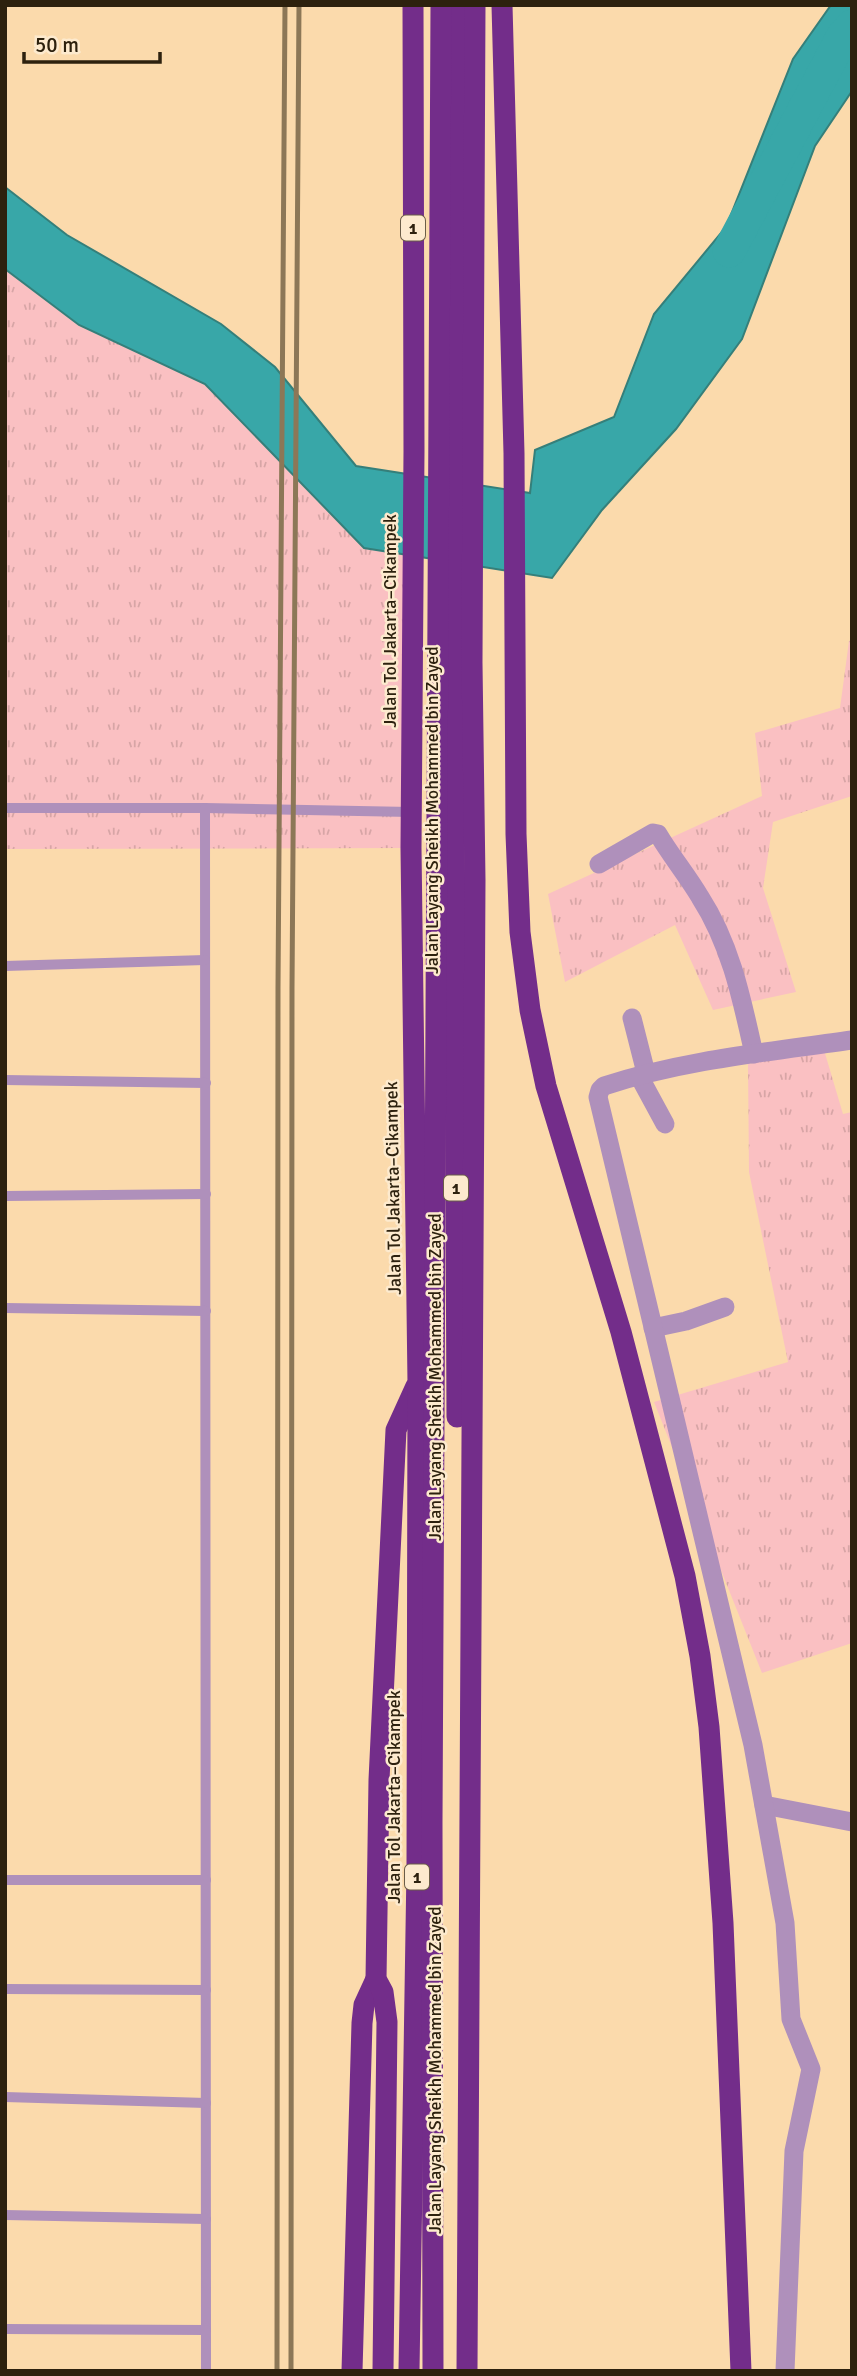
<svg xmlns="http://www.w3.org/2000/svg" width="857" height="2376" font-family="Signika,sans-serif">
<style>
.grass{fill:url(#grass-tufts)}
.water{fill:#38a7a8;stroke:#357f7a;stroke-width:2}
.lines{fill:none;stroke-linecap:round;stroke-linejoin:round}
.river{stroke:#38a7a8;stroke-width:33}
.service{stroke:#af90bb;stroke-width:10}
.minor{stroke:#af90bb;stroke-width:19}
.motorway{stroke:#732d8a;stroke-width:21}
.rail{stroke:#8c7757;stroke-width:5}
.labels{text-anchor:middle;stroke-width:5;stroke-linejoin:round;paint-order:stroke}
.shield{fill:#fdeace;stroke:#6b5d48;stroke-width:2}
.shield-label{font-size:16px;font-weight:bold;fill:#2d210e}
.street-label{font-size:18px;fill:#2d210e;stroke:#fdeace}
</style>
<defs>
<pattern id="grass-tufts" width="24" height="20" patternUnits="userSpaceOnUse" patternTransform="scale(1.75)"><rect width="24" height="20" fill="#fac0c2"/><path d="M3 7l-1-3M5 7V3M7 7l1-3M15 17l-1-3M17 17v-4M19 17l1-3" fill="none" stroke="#d7a5a6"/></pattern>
</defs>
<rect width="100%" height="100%" fill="#fbdaac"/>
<g class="grass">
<polygon points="5,269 79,325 205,384 365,548 413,556 411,848 5,849"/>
<polygon points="852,640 852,796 773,822 763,888 796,992 713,1010 675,925 565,982 548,894 762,796 755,733 840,708 849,641"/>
<polygon points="824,1050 843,1114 852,1112 852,1643 762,1673 654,1402 788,1362 749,1172 748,1064"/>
</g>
<polygon class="water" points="831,5 852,5 852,91 815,146 742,339 676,429 602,510 552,578 364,548 205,384 79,325 5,269 5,187 67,235 221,324 275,367 356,466 530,493 535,450 614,417 654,314 726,227 793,59"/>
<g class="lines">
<polyline class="river" points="729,251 843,36 852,26"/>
<g class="service">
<polyline points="5,808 205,808 411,812"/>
<polyline points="205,808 206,2371"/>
<polyline points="5,966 205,960"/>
<polyline points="5,1080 206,1083"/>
<polyline points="5,1196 206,1194"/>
<polyline points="5,1308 206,1311"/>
<polyline points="5,1880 206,1880"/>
<polyline points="5,1989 206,1990"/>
<polyline points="5,2097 206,2103"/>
<polyline points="5,2215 206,2219"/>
<polyline points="5,2329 206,2330"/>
</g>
<g class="minor">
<path d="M 599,864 L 653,833 L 658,834 C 671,856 687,875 700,897 C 731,945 742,1000 754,1054"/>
<polyline points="632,1018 646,1073"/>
<polyline points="639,1076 665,1124"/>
<polyline points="653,1328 686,1321 725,1307"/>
<polyline points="764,1805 852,1822"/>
<path d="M 785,2371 L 794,2151 L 811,2069 L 791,2019 L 785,1923 L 753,1745 L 598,1097 L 600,1090 L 604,1086 C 683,1060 769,1052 852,1040"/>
</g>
<g class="motorway">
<polyline points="502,5 514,453 516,834 520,932 530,1010 546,1086 621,1332 685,1576 700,1656 709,1727 723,1923 741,2371"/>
<polyline points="457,1417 454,767 459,5"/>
<polyline points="352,2371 362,2023 364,2005 376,1979"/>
<polyline points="383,2371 387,2022 383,1992 376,1979 379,1780 396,1430 416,1386"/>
<polyline points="409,2371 417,1868 418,1383 411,848 414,451 413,5"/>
<polyline points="433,2371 432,1822 441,5"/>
<polyline points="467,2371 475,880 472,663 475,5"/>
</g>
<g class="rail">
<polyline points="277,2371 278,989 285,5"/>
<polyline points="291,2371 292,989 299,5"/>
</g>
</g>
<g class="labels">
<g class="shield">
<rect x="401" y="215.5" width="24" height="25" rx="5"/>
<rect x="444" y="1175.5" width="24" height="25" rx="5"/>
<rect x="405" y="1864.5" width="24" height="25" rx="5"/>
</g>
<g class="shield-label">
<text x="413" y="234">1</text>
<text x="456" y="1194">1</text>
<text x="417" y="1883">1</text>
</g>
<g class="street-label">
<text transform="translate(390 621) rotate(-90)" y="6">Jalan Tol Jakarta–Cikampek</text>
<text transform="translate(432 810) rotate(-90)" y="6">Jalan Layang Sheikh Mohammed bin Zayed</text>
<text transform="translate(393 1188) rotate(-91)" y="6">Jalan Tol Jakarta–Cikampek</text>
<text transform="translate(435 1377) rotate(-90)" y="6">Jalan Layang Sheikh Mohammed bin Zayed</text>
<text transform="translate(394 1797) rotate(-90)" y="6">Jalan Tol Jakarta–Cikampek</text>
<text transform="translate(435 2070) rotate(-90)" y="6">Jalan Layang Sheikh Mohammed bin Zayed</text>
</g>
</g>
<rect width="857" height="2376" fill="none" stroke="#2d210e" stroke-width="14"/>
<path d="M24 52v10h136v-10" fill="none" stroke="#2d210e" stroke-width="3.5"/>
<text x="35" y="52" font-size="21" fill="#2d210e" stroke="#fdeace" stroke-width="5" paint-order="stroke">50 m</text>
</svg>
